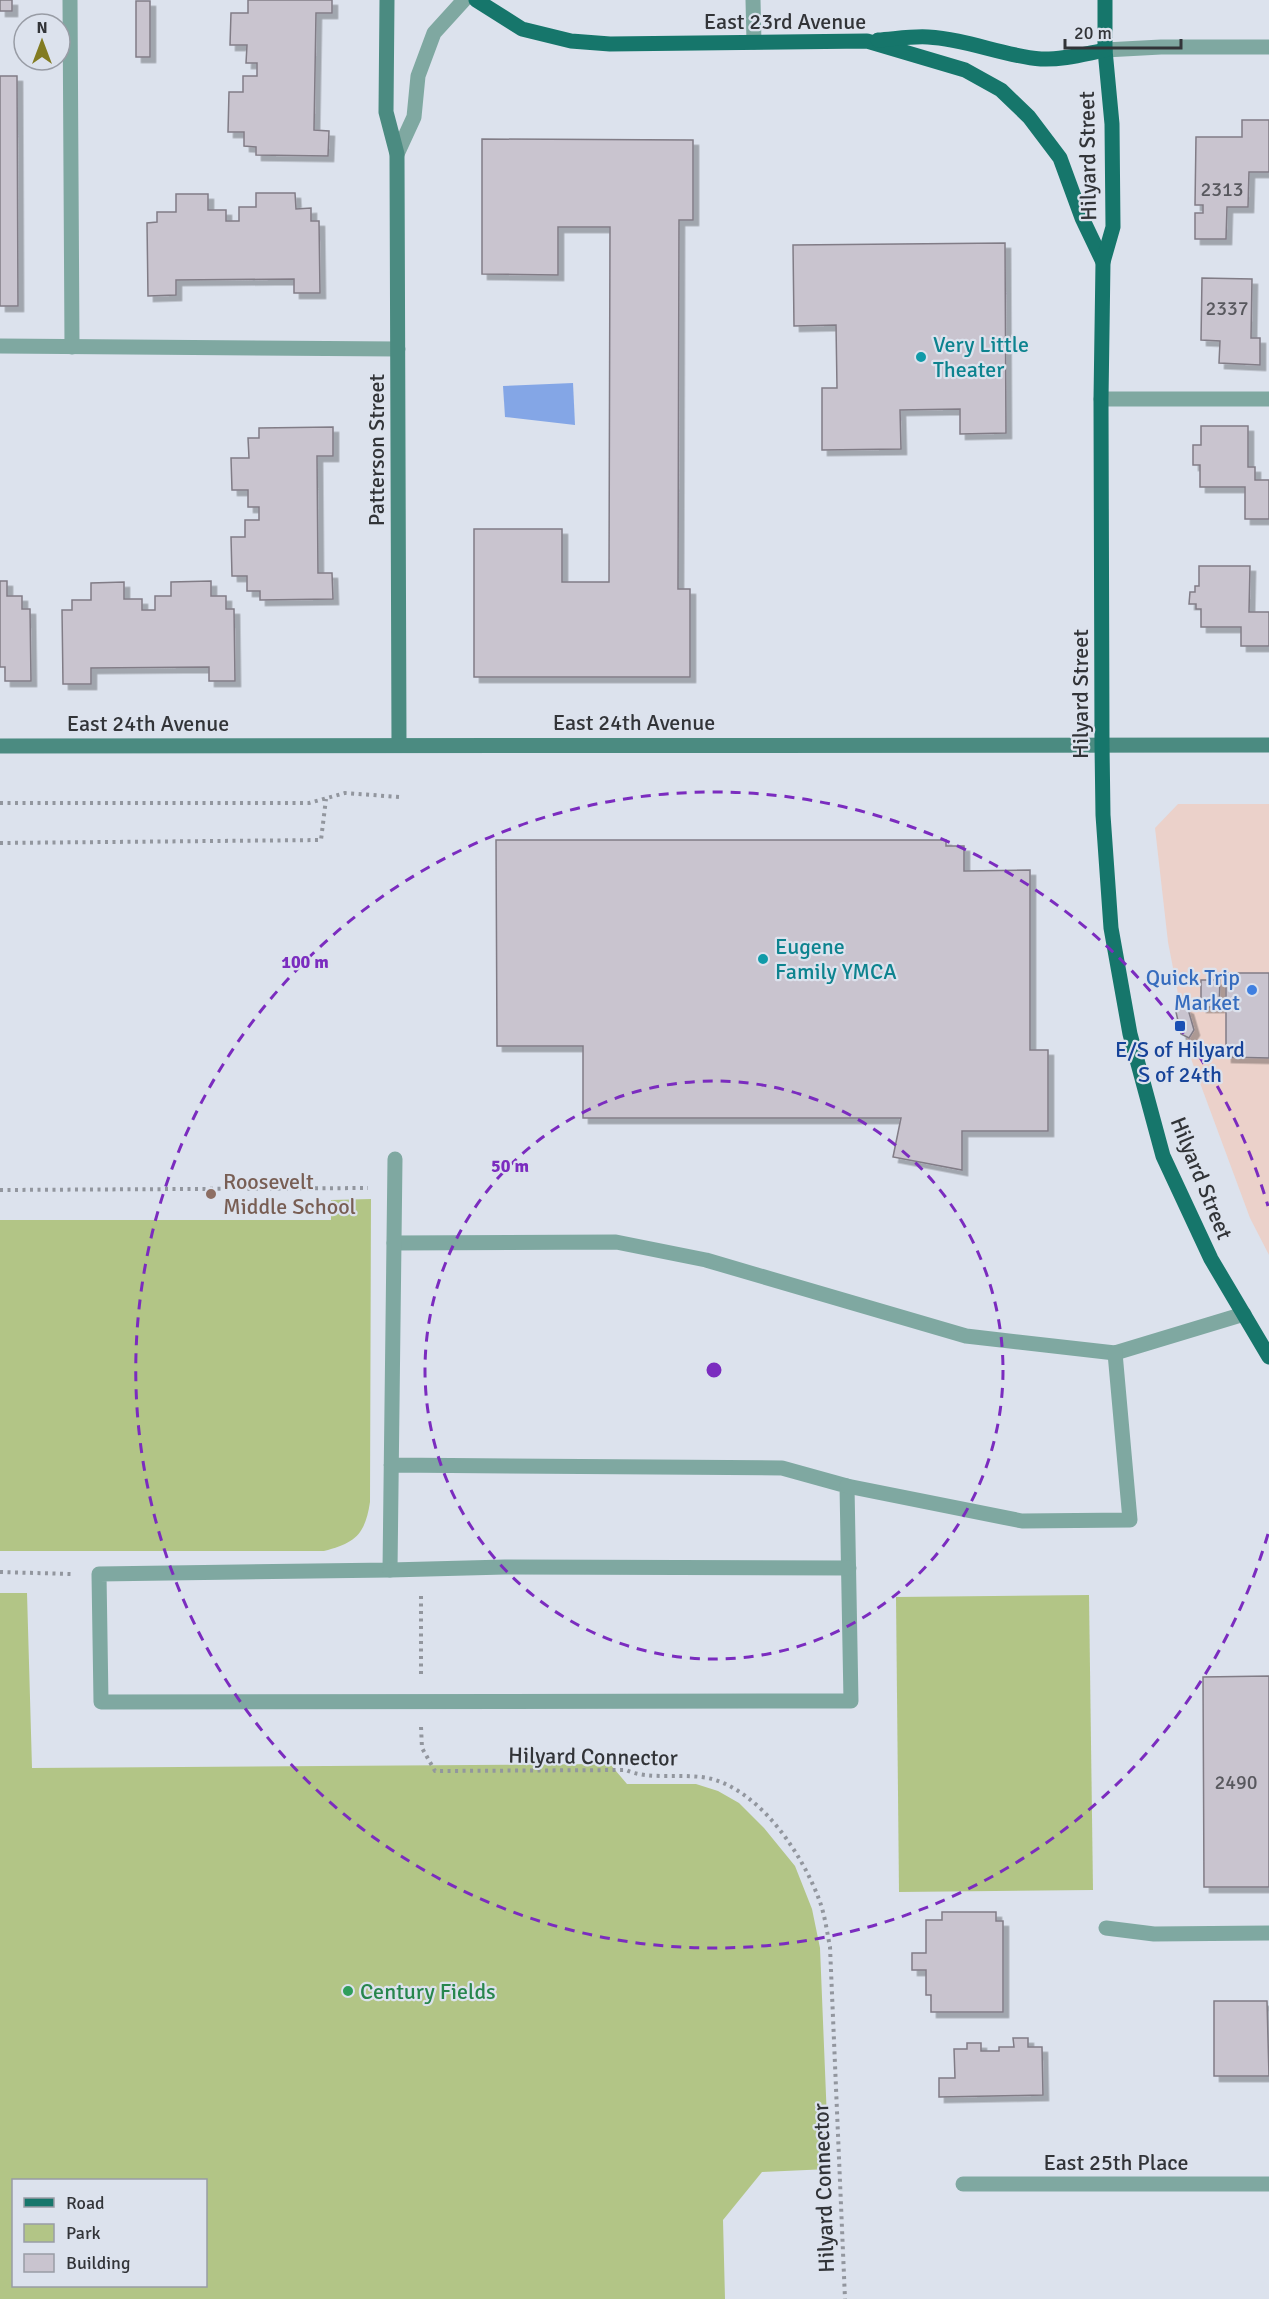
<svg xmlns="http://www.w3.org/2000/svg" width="1269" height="2299" font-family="Signika,sans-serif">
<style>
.commercial{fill:#ebd1ca}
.green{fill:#b2c586;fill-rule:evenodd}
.water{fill:#84a6e6}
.building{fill:#c9c4cf;stroke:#817c86;stroke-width:1.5;filter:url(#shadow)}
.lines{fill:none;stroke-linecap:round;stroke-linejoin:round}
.path{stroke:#92969e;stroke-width:4;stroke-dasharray:3 4.5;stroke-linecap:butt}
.lane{stroke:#7fa8a1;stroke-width:15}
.street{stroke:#7fa8a1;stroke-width:15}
.secondary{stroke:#4b8b81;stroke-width:15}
.primary{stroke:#16766b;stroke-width:15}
.ring{fill:none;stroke:#7b2cbf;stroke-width:3;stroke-dasharray:10 8}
.culture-dot{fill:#0f9aa8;stroke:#dce2ed;stroke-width:2}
.shop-dot{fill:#3f7fe0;stroke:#dce2ed;stroke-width:2}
.transit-dot{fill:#1a4fb4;stroke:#dce2ed;stroke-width:2}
.education-dot{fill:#8d6e63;stroke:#dce2ed;stroke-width:2}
.leisure-dot{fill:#2e9e5b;stroke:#dce2ed;stroke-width:2}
.labels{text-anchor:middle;stroke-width:4.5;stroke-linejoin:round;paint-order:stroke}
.number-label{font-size:20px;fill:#58585e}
.street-label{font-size:22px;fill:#323438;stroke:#dce2ed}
.culture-label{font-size:22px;fill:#0d838f;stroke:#dce2ed;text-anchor:start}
.shop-label{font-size:22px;fill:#366cbe;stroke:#dce2ed;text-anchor:end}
.transit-label{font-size:22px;fill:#164399;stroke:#dce2ed}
.education-label{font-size:22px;fill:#785e54;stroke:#dce2ed;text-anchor:start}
.leisure-label{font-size:22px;fill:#27864d;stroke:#dce2ed;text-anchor:start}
.centre{fill:#7b2cbf;stroke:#dce2ed;stroke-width:3}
.ring-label{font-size:18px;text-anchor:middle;font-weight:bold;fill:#7b2cbf;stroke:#dce2ed;stroke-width:4.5;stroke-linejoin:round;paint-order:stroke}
</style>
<defs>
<filter id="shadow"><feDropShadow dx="5.5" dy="5.5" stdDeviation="0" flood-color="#0004"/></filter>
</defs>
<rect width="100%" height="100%" fill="#dce2ed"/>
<polygon class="commercial" points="1178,804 1269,804 1269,1255 1250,1218 1190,1056 1168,942 1155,828"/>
<g class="green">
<path d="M 371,1199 L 370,1502 C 365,1535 355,1543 324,1551 L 0,1551 L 0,1220 L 331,1220 L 331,1200 Z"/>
<path d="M 0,1593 L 27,1593 L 32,1768 L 610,1764 L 627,1784 L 696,1784 L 718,1791 L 739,1803 L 764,1828 L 795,1866 L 812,1909 L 820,1948 L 829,2169 L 762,2172 L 723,2220 L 725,2299 L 0,2299 ZM 206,2180 L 206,2286 L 14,2286 L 14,2180 Z"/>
<polygon points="1089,1595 1093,1890 899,1892 896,1597"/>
</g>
<polygon class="water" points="573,383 575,425 505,417 503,386"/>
<g class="building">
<rect x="0" y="0" width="12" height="11"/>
<polygon points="248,0 332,0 332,13 316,13 314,130 329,131 328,156 256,155 256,147 244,146 244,132 228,132 229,92 243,92 243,76 257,76 257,63 246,63 247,45 230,45 231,13 248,13"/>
<rect x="136" y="1" width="14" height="56"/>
<polygon points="0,76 17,76 18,306 0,306"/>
<polygon points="1242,120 1269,120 1269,172 1249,172 1248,207 1227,207 1226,239 1195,239 1195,213 1203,213 1203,205 1195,205 1196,137 1242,137"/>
<polygon points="482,139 693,140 693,220 679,220 678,589 690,589 690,677 474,677 474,529 562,529 562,582 609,582 610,227 558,227 558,275 482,274"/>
<polygon points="256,193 295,193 296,209 311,208 311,221 319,221 320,293 294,293 294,279 176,280 176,295 148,296 147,223 157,222 157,212 176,212 176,194 208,194 208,210 226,210 226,221 239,221 239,207 256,207"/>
<polygon points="1005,243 1006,433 960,434 960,409 900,410 901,449 822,450 822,388 837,388 836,325 794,326 793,245"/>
<polygon points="1202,278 1252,279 1251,338 1260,338 1260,365 1219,363 1220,341 1201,340"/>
<polygon points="1201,426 1248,426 1248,467 1255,467 1255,480 1269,480 1269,519 1245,519 1245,487 1200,487 1200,465 1193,465 1193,445 1201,445"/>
<polygon points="333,427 333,456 317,456 318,573 332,573 333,599 260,600 260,591 247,591 247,576 232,576 231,537 245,537 245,520 259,520 259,507 248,507 248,490 232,490 231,458 249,458 248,438 259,438 259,428"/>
<polygon points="1199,566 1250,566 1249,612 1269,612 1269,646 1241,646 1241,627 1201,627 1201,609 1196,609 1196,604 1189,604 1190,592 1195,592 1195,586 1199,586"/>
<polygon points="0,581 7,581 7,596 22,596 22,609 30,609 31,681 5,681 5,667 0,667"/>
<polygon points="211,581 211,596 226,596 226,609 234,609 235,681 209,681 209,667 91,668 91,684 63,684 62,610 72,610 72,600 91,600 91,583 124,582 124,599 142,599 142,610 155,610 155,596 171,596 171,582"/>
<polygon points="496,840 946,840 946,846 964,846 964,871 1030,870 1030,1050 1048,1050 1048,1131 962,1131 962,1170 893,1157 901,1118 583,1118 583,1046 497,1046"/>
<polygon points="1226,973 1269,973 1269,1058 1226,1057"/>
<polygon points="1201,980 1220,980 1219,1007 1201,1007"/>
<polygon points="1180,1005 1188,1009 1194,1030 1189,1038 1181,1034 1176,1012"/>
<polygon points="1269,1676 1269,1887 1204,1887 1203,1677"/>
<polygon points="942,1912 996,1912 996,1921 1003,1921 1003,2012 931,2012 931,1995 926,1995 926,1970 912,1970 912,1953 926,1953 926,1920 942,1920"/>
<polygon points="1214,2001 1267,2001 1269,2076 1214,2076"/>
<polygon points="1013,2038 1028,2038 1028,2047 1042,2047 1043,2095 939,2097 939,2078 955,2078 954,2049 967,2049 967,2043 981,2043 981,2051 999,2051 999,2047 1014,2047"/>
</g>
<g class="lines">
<g class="path">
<polyline points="0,803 309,803 345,793 399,797"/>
<polyline points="0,843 321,840 326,799"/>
<polyline points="0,1190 368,1188"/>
<polyline points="0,1572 71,1574"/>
<polyline points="421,1674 421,1595"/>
<path d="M 421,1727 L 422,1748 L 435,1771 L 626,1770 C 649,1781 685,1772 712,1779 C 762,1793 803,1855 820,1902 C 825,1916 827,1932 830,1947 L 845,2299"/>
</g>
<g class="lane">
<polyline points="70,0 72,347"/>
<polyline points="753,0 754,42"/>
<polyline points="0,346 398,349"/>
<polyline points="1101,399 1269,399"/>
<polyline points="394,1243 616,1242 706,1260 966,1336 1115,1353 1244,1314"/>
<polyline points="391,1465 782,1468 847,1486 851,1701 101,1702 99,1574 390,1570 395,1159"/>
<polyline points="847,1486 1022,1521 1130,1520 1115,1353"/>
<polyline points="390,1570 505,1567 849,1568"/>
</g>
<g class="street">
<polyline points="1105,50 1161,47 1269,47"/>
<polyline points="397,154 414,117 418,76 434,33 464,0"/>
<polyline points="1106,1928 1154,1934 1269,1933"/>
<polyline points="963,2184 1269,2184"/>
</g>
<g class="secondary">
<polyline points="387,0 386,112 397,154 399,745"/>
<polyline points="0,746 1269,745"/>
</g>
<g class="primary">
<polyline points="476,0 522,29 571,41 610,44 867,41 965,70 1001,90 1029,117 1060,158 1082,218 1103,262"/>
<polyline points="1105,0 1105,50 1112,124 1113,227 1103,262 1101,399 1102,745 1103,815 1111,928 1130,1034 1163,1156 1211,1259 1269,1357"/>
<path d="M 878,40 C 894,39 912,36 928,37 C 967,39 1003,56 1041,59 C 1063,60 1084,54 1105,50"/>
</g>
</g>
<g class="ring">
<circle cx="714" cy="1370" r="289"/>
<path d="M1268 1534A578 578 0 1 1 1268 1206"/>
</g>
<g class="culture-dot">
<circle cx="921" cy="357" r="6"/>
<circle cx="763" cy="959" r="6"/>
</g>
<circle class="shop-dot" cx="1252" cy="990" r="6"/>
<rect class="transit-dot" x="1174" y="1020" width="12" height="12" rx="3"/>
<circle class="education-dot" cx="211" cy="1194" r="6"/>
<circle class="leisure-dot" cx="348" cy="1991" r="6"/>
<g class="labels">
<g class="number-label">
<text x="1222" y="196">2313</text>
<text x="1227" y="315">2337</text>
<text x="1236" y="1789">2490</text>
</g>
<g class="street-label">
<text x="785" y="29">East 23rd Avenue</text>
<text transform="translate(1087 156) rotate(-91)" y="8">Hilyard Street</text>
<text transform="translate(376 450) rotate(-90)" y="8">Patterson Street</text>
<text transform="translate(1080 694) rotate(-90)" y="8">Hilyard Street</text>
<text x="634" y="730">East 24th Avenue</text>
<text x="148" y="731">East 24th Avenue</text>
<text transform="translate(1202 1178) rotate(68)" y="8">Hilyard Street</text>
<text transform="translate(593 1756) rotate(1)" y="8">Hilyard Connector</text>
<text x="1116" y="2170">East 25th Place</text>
<text transform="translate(823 2188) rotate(-92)" y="8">Hilyard Connector</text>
</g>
<g class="culture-label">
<text x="933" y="352">Very Little<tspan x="933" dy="25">Theater</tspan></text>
<text x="775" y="954">Eugene<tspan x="775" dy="25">Family YMCA</tspan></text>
</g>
<g class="shop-label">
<text x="1240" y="985">Quick Trip<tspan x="1240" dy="25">Market</tspan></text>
</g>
<g class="transit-label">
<text x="1180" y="1057">E/S of Hilyard<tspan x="1180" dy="25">S of 24th</tspan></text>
</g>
<g class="education-label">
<text x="223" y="1189">Roosevelt<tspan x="223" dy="25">Middle School</tspan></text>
</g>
<g class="leisure-label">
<text x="360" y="1999">Century Fields</text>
</g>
</g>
<circle cx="714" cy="1370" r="9" class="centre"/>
<g class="ring-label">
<text x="305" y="968">100 m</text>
<text x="510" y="1172">50 m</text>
</g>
<rect x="12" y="2179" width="195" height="108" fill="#dce2ed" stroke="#989ca5" stroke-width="1.5"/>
<rect x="24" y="2198" width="30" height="9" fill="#16766b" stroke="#989ca5" stroke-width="1.5"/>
<text x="66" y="2209" font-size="18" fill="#323438">Road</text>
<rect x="24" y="2224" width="30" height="18" fill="#b2c586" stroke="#989ca5" stroke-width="1.5"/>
<text x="66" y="2239" font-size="18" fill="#323438">Park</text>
<rect x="24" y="2254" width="30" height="18" fill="#c9c4cf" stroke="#989ca5" stroke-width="1.5"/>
<text x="66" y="2269" font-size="18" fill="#323438">Building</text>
<g transform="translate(42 42)"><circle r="28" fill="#dce2ed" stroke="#989ca5" stroke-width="1.5"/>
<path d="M0-4.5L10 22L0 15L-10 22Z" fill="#827b21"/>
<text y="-9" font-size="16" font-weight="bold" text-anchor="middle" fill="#323438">N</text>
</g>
<path d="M1065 39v9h116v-9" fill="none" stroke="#323438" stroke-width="3"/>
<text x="1074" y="39" font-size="18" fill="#323438" stroke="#dce2ed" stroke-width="4.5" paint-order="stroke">20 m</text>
</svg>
